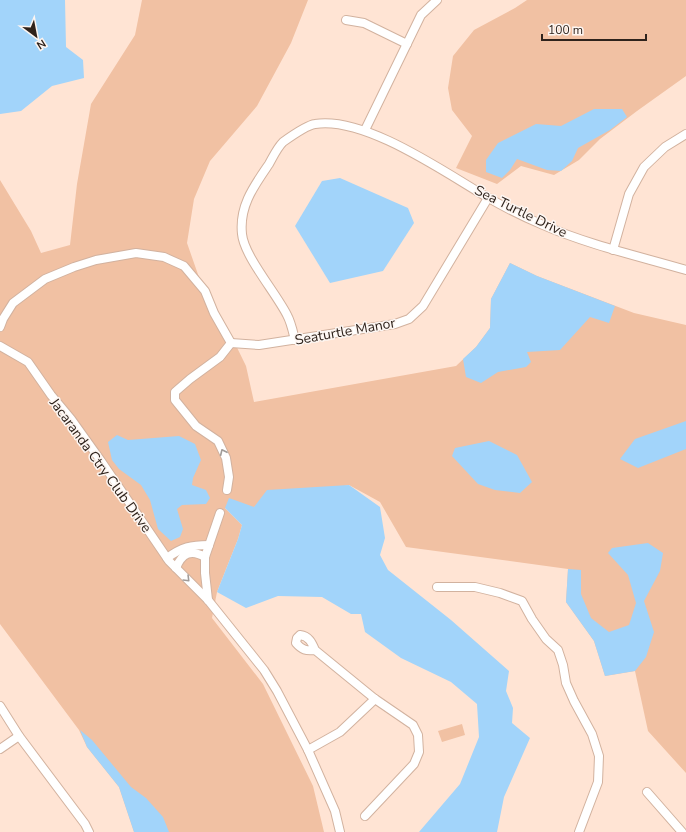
<svg xmlns="http://www.w3.org/2000/svg" width="686" height="832" font-family="'Nunito Sans',sans-serif">
<style>
.green{fill:#f1c1a3}
.water{fill:#a2d4fa}
.lines{fill:none;stroke-linecap:round;stroke-linejoin:round}
.minor-casing{stroke:#d2b29f;stroke-width:10}
.minor{stroke:#fff;stroke-width:8}
.oneway{stroke:#a19c99}
.labels{text-anchor:middle;stroke-width:3;stroke-linejoin:round;paint-order:stroke}
.street-label{font-size:14px;fill:#2f231c;stroke:#fdf6f2}
</style>
<rect width="100%" height="100%" fill="#ffe4d4"/>
<g class="green">
<polygon points="142,0 308,0 291,43 257,106 210,161 194,199 187,243 201,283 226,325 246,366 254,402 456,366 476,347 490,328 491,299 510,263 537,276 634,313 686,325 686,773 648,731 635,671 605,676 594,641 566,602 568,569 406,547 380,502 349,485 254,507 225,508 242,525 238,539 217,592 212,618 263,684 313,786 324,832 134,832 119,787 87,747 79,730 0,624 0,180 31,231 41,253 70,245 77,184 91,104 135,35"/>
<polygon points="527,0 686,0 686,76 637,111 600,139 579,160 554,175 521,166 497,184 456,168 472,136 452,110 448,88 453,56 474,30 515,8"/>
<polygon points="462,724 465,735 442,742 438,731"/>
</g>
<g class="water">
<polygon points="0,0 65,0 66,47 83,60 84,78 52,86 21,111 0,114"/>
<polygon points="594,109 622,109 627,117 610,130 578,148 572,161 561,171 547,170 517,159 510,170 502,178 486,172 486,160 498,143 536,124 561,126"/>
<polygon points="340,178 408,208 414,223 383,271 330,283 295,226 322,181"/>
<polygon points="510,263 537,276 615,306 609,323 590,317 560,350 527,352 531,362 526,367 498,372 481,383 466,377 463,359 476,347 490,328 491,299"/>
<polygon points="686,421 686,449 638,468 620,459 635,439"/>
<polygon points="117,435 128,440 179,436 195,444 201,460 193,478 192,485 206,490 210,498 206,504 182,505 177,509 183,529 180,537 171,541 158,529 150,500 141,485 119,469 112,460 108,442"/>
<polygon points="489,441 517,455 532,482 520,493 495,490 478,484 452,456 455,448"/>
<polygon points="349,485 380,507 385,538 380,555 388,570 451,620 509,671 506,691 513,708 512,723 530,738 504,797 497,832 419,832 460,784 479,737 477,704 451,682 401,658 365,632 361,614 351,614 322,597 278,596 246,608 217,592 238,539 242,525 225,508 229,498 254,507 267,490"/>
<polygon points="648,543 663,553 660,571 644,601 654,632 646,657 635,671 605,676 594,641 566,602 568,569 581,570 581,594 591,618 609,632 629,625 636,603 628,575 608,553 612,548"/>
<polygon points="80,730 92,740 131,787 146,798 163,817 169,832 134,832 119,787 87,747"/>
</g>
<g class="lines">
<defs>
<g id="minor">
<polyline points="346,20 364,23 407,44"/>
<polyline points="365,130 421,15 437,0"/>
<polyline points="613,250 629,194 644,167 665,147 686,134"/>
<polyline points="0,327 3,319 13,303 45,279 74,267 96,260 136,253 164,257 184,266 205,291 214,313 231,343 220,357 190,379 175,392 175,400 196,426 218,441 226,458 229,477 227,490"/>
<path d="M 295,340 C 293,332 291,322 287,315 C 276,293 244,256 242,234 C 239,206 254,186 269,164 C 273,157 277,148 283,142 C 290,137 307,125 315,124 C 365,116 444,172 487,197 C 504,207 524,217 543,225 C 589,245 638,256 686,270"/>
<polyline points="231,343 259,345 395,324 409,319 423,306 488,198"/>
<polyline points="0,346 28,362 51,395 71,419 101,461 169,561 208,600 264,670 277,691 308,750 335,811 340,832"/>
<path d="M 167,558 C 182,547 191,545 209,545"/>
<path d="M 176,568 C 182,553 191,549 205,557"/>
<polyline points="437,587 475,587 500,593 522,601 532,619 546,639 558,650 563,665 566,683 574,701 592,734 599,756 598,782 579,832"/>
<polyline points="208,600 205,573 205,557 220,513"/>
<path d="M 315,650 C 306,651 302,650 296,643 L 297,638 L 300,635 C 309,636 312,643 315,650 L 375,699 L 413,725 L 418,735 L 419,752 L 414,764 L 365,816"/>
<polyline points="0,706 19,736 85,824 89,832"/>
<polyline points="0,749 19,736"/>
<polyline points="308,750 340,732 375,699"/>
<polyline points="647,792 682,832"/>
</g>
</defs>
<use href="#minor" class="minor-casing"/>
<use href="#minor" class="minor"/>
</g>
<defs><path id="oneway-chevron" d="M-2-3.5L2.5 0L-2 3.5" fill="none" stroke-width="1.6" stroke-linecap="round" stroke-linejoin="round"/></defs>
<g class="oneway">
<use href="#oneway-chevron" transform="translate(223 452) rotate(-115)"/>
<use href="#oneway-chevron" transform="translate(187 579) rotate(45)"/>
</g>
<g class="labels">
<g class="street-label">
<text transform="translate(521 211) rotate(26)" y="5">Sea Turtle Drive</text>
<text transform="translate(345 331) rotate(-10)" y="5">Seaturtle Manor</text>
<text transform="translate(101 465) rotate(54)" y="5">Jacaranda Ctry Club Drive</text>
</g>
</g>
<g transform="translate(36 36) rotate(148)" stroke="#fdf6f2" stroke-width="3" paint-order="stroke">
<path d="M0-3L7 15L0 10L-7 15Z" fill="#2f231c"/>
<text y="-6" font-size="11" font-weight="bold" text-anchor="middle" fill="#2f231c">N</text>
</g>
<path d="M542 34v6h104v-6" fill="none" stroke="#2f231c" stroke-width="2"/>
<text x="548" y="34" font-size="12" fill="#2f231c" stroke="#fdf6f2" stroke-width="3" paint-order="stroke">100 m</text>
</svg>
